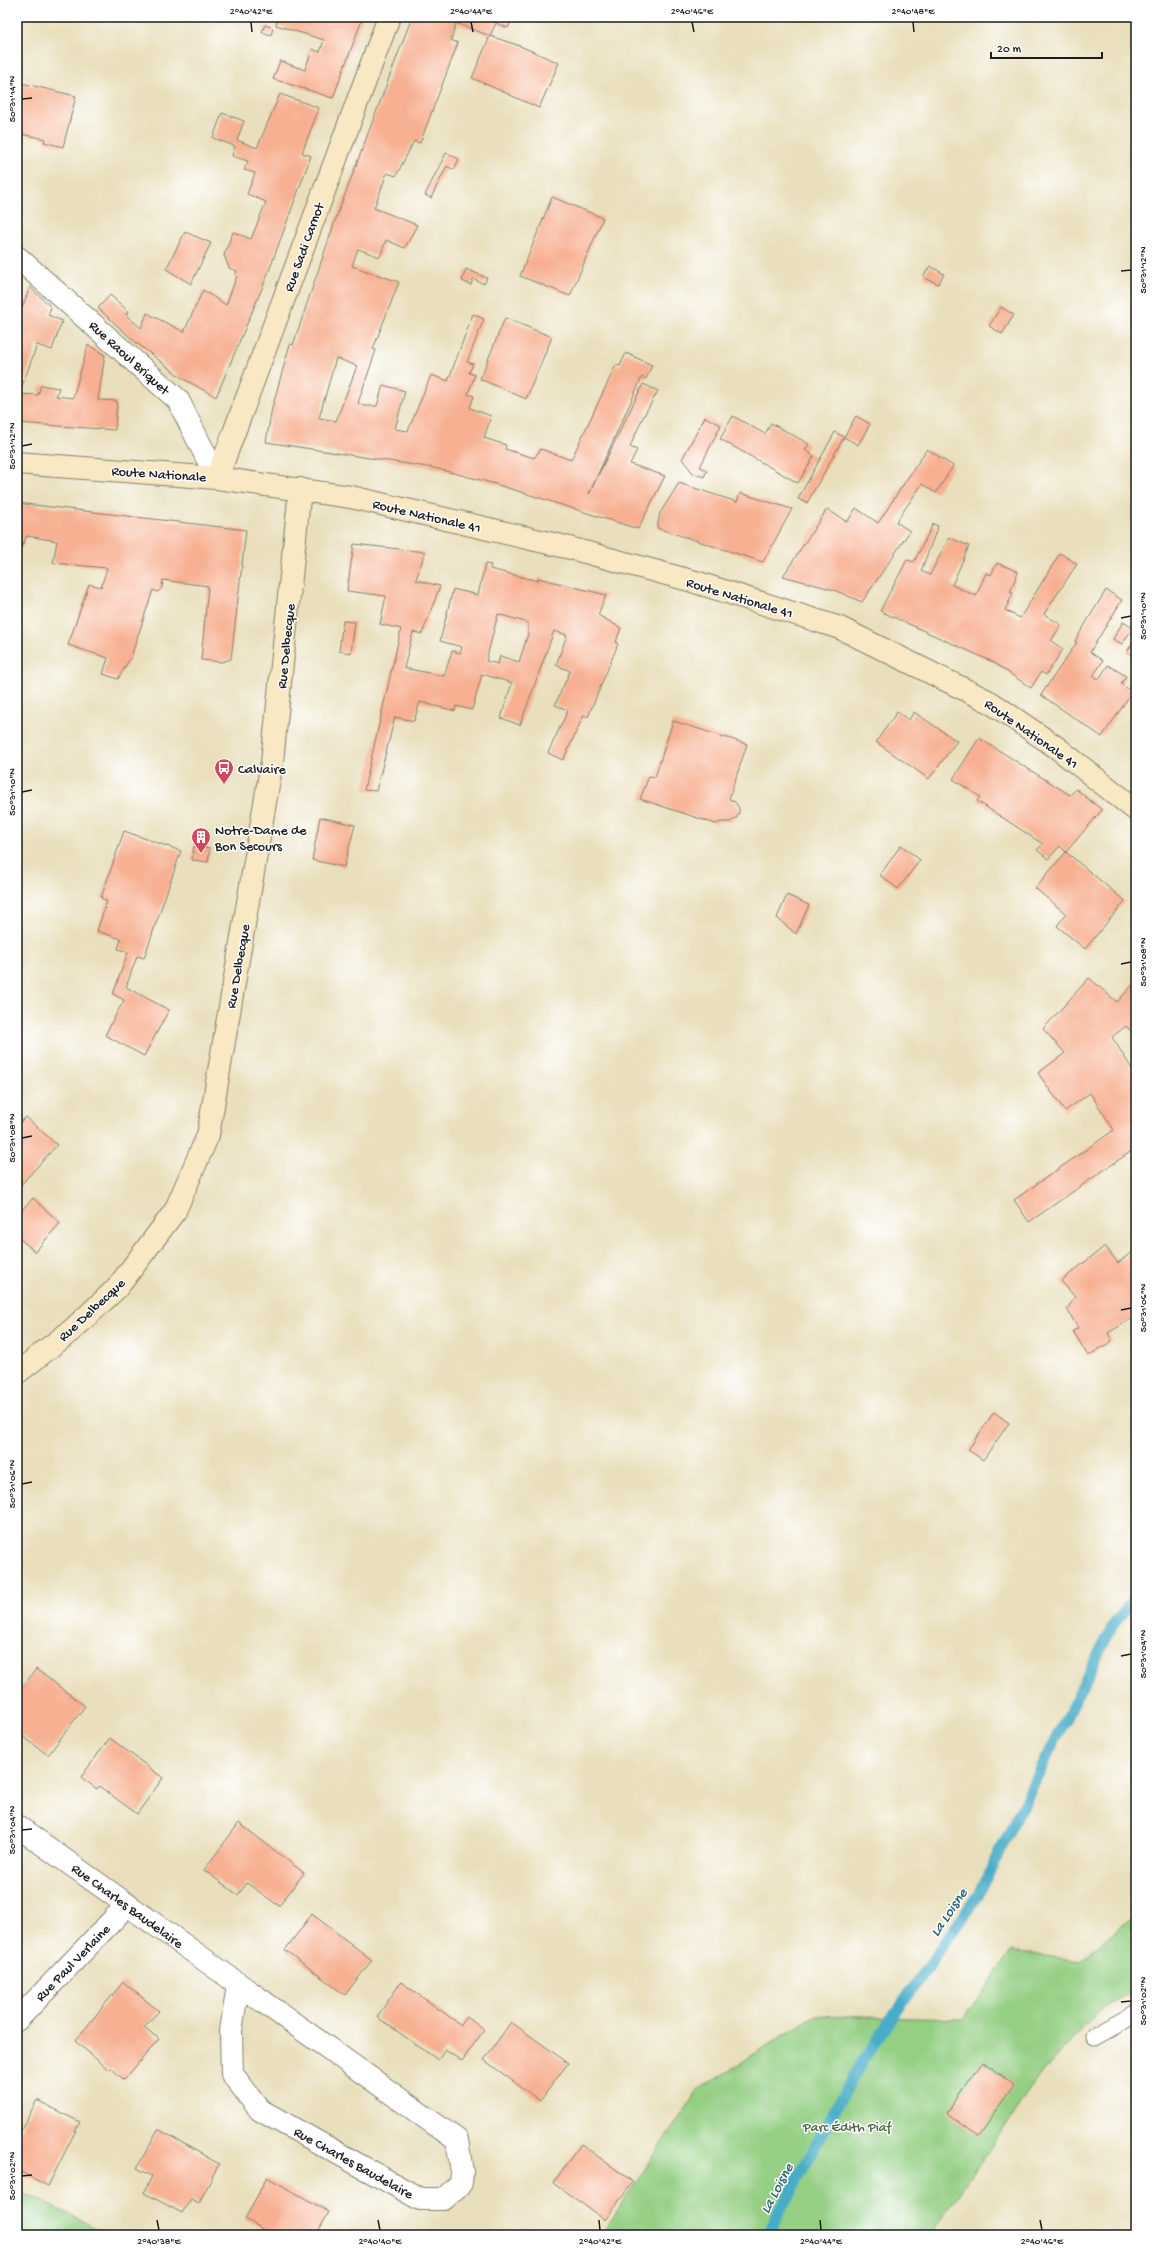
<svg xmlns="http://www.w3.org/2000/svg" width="1153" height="2252" font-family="'Gochi Hand',sans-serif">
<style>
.green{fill:#94cf83;stroke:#587650}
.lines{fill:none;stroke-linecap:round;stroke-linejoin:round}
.stream{stroke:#47acc7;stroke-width:11}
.building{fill:#f7b091;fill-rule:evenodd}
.lane-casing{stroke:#827e6c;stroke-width:19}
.street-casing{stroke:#827e6c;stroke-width:24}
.secondary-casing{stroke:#827e6c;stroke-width:24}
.lane{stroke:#fff;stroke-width:17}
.street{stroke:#fff;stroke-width:22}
.secondary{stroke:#f8e8c3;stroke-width:22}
.ticks{fill:none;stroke:#1c1c1c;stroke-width:1.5}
.labels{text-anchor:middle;stroke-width:3;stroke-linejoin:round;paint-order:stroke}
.street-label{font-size:14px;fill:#1c1c1c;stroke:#fff}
.poi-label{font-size:14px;fill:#1c1c1c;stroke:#fff;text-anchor:start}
.park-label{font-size:14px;fill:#4c6445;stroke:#fff}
.water-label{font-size:15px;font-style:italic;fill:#326472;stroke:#fff}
.neatline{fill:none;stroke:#1c1c1c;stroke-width:1.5}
.ticks-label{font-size:10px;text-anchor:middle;fill:#1c1c1c}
</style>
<rect width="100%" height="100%" fill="#fff"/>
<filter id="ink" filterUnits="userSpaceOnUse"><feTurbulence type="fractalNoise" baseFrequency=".025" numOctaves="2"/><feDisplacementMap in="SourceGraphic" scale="8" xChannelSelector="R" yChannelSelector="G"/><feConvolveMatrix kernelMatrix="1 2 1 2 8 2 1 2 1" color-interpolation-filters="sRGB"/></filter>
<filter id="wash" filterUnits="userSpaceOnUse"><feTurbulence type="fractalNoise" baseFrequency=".012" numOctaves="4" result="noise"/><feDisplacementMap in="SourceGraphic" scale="16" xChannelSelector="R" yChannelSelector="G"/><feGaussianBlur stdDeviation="0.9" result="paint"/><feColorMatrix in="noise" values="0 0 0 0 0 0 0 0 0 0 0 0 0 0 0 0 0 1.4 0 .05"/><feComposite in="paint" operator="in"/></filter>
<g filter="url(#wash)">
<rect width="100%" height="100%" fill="#e9dfbc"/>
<g class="green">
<polygon points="1136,1914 1136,1990 1097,2012 1041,2073 931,2235 601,2235 698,2090 814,2016 964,2019 1011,1951 1080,1961"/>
<polygon points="17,2192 36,2198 110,2235 17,2235"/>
</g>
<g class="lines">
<polyline class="stream" points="767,2235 860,2064 978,1895 1113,1625 1136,1596"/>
</g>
<g id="blocks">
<g class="building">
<polygon points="278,17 363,17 333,98 273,79 280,61 305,70 312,49 320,52 324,40 276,25"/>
<path d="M 412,17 L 513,17 L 508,28 L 496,23 L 490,36 L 520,46 L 559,63 L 539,108 L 472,78 L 490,36 L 456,23 L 451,40 L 458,43 L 420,143 L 414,141 L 396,176 L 387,173 L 374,208 L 417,225 L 405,248 L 386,240 L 380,257 L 358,249 L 352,266 L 399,282 L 373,349 L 376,350 L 358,403 L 365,406 L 377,406 L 383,385 L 405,391 L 395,429 L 408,431 L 431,375 L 448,381 L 473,314 L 484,319 L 467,362 L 473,364 L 469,373 L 475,375 L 468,394 L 474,396 L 470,408 L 491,416 L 484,438 L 506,445 L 505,449 L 534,458 L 541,449 L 571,460 L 616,365 L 620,366 L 626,353 L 652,365 L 646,379 L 642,377 L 589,494 L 643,384 L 658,391 L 642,419 L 630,447 L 637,450 L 630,464 L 665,476 L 638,529 L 492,483 L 434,468 L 266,442 L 272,408 L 290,344 L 293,345 L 335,221 ZM 336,358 L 357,366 L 336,421 L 319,418 Z"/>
<polygon points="265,25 273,28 271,35 262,32"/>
<polygon points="17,82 76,96 63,147 44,142 45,139 21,134 20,136 17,135"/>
<polygon points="280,94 319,108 302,153 311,156 266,279 216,397 182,378 134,341 98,308 110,295 128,311 126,315 141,328 147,313 184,332 203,290 226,305 237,276 235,275 237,271 229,268 224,255 233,232 251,239 266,202 247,194 255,173 244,170 248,161 232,156 235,146 213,138 222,113 244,121 237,140 257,148"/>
<polygon points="446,153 459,159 454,170 447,166 431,198 425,195"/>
<polygon points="552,197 603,218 570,296 520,276"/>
<polygon points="185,232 211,243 191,284 166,269"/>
<polygon points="930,266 944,274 938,284 923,277"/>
<polygon points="466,269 487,278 484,284 473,279 471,285 462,281"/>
<polygon points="30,287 51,307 48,315 62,321 52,350 37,345 19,394 38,395 41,385 59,388 56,396 73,398 88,345 105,355 98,400 117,401 115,430 17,423 17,321"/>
<polygon points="1001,307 1014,315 1002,334 989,326"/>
<polygon points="505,318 552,337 526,399 480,379"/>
<polygon points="733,416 765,434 771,423 809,444 805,450 814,456 798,483 720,439"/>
<polygon points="856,416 870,424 858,445 844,437"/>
<polygon points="705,417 721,425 700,467 707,470 704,477 693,473 682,459"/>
<polygon points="835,432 844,437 807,503 798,499"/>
<polygon points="927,449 953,466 936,493 922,484 896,522 910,531 862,602 834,590 783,576 827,509 847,522 856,508 878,523"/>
<polygon points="679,483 737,502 740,493 792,509 763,562 657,528 660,513"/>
<polygon points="17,503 246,530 231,659 222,662 201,660 208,586 163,580 162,588 158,592 153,590 131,657 118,679 103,674 108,658 68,645 89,584 101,587 107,568 53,563 57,541 27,536 17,556"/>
<polygon points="933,524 938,526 921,571 930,575 949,537 969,546 952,585 976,596 986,573 991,575 997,563 1007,567 1018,572 1010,592 1013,593 1005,610 1020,618 1060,553 1077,564 1044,614 1061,625 1051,641 1063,649 1046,675 1041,672 1031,688 993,662 880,611 907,560 914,562"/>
<path d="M 354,544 L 425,552 L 416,580 L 440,586 L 422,634 L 413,632 L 404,668 L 444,676 L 452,651 L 460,653 L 462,647 L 440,641 L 453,589 L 478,595 L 485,564 L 491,565 L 490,569 L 538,581 L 538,578 L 606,595 L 598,615 L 621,628 L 616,642 L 618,644 L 588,717 L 584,715 L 563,760 L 548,753 L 568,710 L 555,705 L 570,671 L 556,665 L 567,635 L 554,631 L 520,725 L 501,718 L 512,683 L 482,674 L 472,710 L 456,706 L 455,711 L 420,702 L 414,721 L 395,717 L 376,791 L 364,790 L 401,629 L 380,624 L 386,596 L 347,591 ZM 498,614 L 528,623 L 528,634 L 519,662 L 500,656 L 498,664 L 486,661 Z"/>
<polygon points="1106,590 1122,600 1090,652 1103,661 1093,676 1099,679 1108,665 1126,676 1121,684 1132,692 1102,737 1041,695 1077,642 1075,641"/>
<polygon points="343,621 355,622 351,653 339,651"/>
<polygon points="1123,622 1133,628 1122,644 1113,639"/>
<polygon points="1136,637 1136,658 1127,652"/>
<polygon points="897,712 909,720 914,712 957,741 929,779 876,742"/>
<polygon points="673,721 747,744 729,799 735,802 739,808 739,814 736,818 730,822 720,822 716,824 640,799 649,776 655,777"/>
<polygon points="979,738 1070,795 1076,789 1102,810 1066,852 1060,846 1048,859 1037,850 1043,844 977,801 980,797 953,779"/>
<polygon points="320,817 355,825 344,867 312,860"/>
<polygon points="124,831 181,851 144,958 137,956 126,987 169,1010 144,1056 105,1035 124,1000 113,994 128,952 118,949 121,939 97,931 107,901 101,898"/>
<polygon points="901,845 920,860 898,889 880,875"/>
<polygon points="194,846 210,848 208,862 192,860"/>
<polygon points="1066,852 1125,901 1085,949 1057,926 1066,914 1035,888"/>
<polygon points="787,895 809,905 796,934 777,918"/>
<polygon points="1089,978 1117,1002 1136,981 1136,1025 1131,1031 1126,1026 1112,1037 1136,1075 1136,1148 1029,1222 1014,1200 1114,1130 1090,1093 1065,1111 1038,1073 1065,1053 1043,1029"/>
<polygon points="26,1117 57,1145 17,1189 17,1126"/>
<polygon points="33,1198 60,1223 35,1252 17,1236 17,1215"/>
<polygon points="1105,1246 1118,1263 1136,1249 1136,1316 1108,1333 1112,1341 1088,1356 1073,1331 1078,1328 1067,1309 1075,1297 1061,1281"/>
<polygon points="994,1412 1009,1423 983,1460 968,1450"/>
<polygon points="36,1669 85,1706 48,1755 17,1732 17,1695"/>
<polygon points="110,1738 163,1778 137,1814 99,1786 97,1789 81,1777"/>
<polygon points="239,1823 304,1873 279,1906 247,1883 238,1895 204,1870"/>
<polygon points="312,1914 372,1960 345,1995 285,1950"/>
<polygon points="123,1982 159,2011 144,2027 159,2039 124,2080 111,2068 109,2070 75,2041"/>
<polygon points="401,1982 461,2025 467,2017 484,2030 462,2061 445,2050 438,2060 377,2017"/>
<polygon points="511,2022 568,2063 540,2101 484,2060"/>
<polygon points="982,2062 1014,2085 978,2136 947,2113"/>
<polygon points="37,2100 80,2122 48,2186 17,2170 17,2138"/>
<polygon points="158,2129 219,2164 199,2203 191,2199 182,2213 144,2193 152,2176 137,2168"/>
<polygon points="581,2144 633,2182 605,2220 553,2183"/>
<polygon points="267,2177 329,2212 316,2235 273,2235 245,2219"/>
</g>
</g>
</g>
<g filter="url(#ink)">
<use href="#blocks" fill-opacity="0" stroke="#827e6c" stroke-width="1"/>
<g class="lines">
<defs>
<polyline id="lane" points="1095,2036 1136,2013"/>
<g id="street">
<polyline points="17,257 178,400 217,478"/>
<polyline points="17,1826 457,2140 462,2172 461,2183 444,2199 420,2199 260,2110 232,2074 231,2031 238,1985"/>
<polyline points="17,2020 128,1904"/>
</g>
<g id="secondary">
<polyline points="17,463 217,478 351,497 566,547 692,581 840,628 990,702 1056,747 1136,810"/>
<polyline points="217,478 389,17"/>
<polyline points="17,1373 72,1330 117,1288 175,1211 208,1135 272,762 300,489"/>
</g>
</defs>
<use href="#lane" class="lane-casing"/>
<use href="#street" class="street-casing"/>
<use href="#secondary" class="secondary-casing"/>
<use href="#lane" class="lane"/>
<use href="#street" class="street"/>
<use href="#secondary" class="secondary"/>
</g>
</g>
<path class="ticks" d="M 251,22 L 252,32M 471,22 L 473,32M 692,22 L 694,32M 913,22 L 914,32M 22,99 L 32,98M 1121,271 L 1131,270M 22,446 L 32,444M 1121,618 L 1131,616M 22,792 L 32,790M 1121,964 L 1131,962M 22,1138 L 32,1136M 1121,1310 L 1131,1308M 22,1484 L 32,1482M 1121,1656 L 1131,1654M 22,1830 L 32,1829M 1121,2002 L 1131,2001M 22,2176 L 32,2175M 157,2220 L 159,2230M 378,2220 L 380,2230M 599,2220 L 600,2230M 820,2220 L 821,2230M 1040,2220 L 1042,2230"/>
<defs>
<symbol id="bus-pin" viewBox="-11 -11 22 30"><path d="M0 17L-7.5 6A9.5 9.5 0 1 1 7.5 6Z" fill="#d1495b" stroke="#fff"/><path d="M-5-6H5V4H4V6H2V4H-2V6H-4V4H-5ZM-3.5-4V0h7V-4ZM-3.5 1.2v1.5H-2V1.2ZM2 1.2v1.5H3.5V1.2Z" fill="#fff"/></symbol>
<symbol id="building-pin" viewBox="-11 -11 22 30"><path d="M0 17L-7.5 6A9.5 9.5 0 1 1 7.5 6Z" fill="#d1495b" stroke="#fff"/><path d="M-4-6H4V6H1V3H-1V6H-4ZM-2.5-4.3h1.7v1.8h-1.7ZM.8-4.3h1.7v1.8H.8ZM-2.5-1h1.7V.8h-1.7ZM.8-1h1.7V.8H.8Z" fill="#fff"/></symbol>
</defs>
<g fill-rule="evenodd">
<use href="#bus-pin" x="213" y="757" width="22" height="30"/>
<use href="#building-pin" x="190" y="826" width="22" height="30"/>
</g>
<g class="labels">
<g class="street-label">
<text transform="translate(303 247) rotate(-70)" y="5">Rue Sadi Carnot</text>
<text transform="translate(130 357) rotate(42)" y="5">Rue Raoul Briquet</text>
<text transform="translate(159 473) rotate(4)" y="5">Route Nationale</text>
<text transform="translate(427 515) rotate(13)" y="5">Route Nationale 41</text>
<text transform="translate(740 597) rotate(17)" y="5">Route Nationale 41</text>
<text transform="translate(285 646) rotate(-84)" y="5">Rue Delbecque</text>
<text transform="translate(1032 733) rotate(35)" y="5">Route Nationale 41</text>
<text transform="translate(237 966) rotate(-80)" y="5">Rue Delbecque</text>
<text transform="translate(91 1309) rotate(-43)" y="5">Rue Delbecque</text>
<text transform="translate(128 1905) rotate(36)" y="5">Rue Charles Baudelaire</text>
<text transform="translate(72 1962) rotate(-46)" y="5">Rue Paul Verlaine</text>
<text transform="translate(354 2162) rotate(29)" y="5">Rue Charles Baudelaire</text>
</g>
<g class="poi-label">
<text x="238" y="773">Calvaire</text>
<text x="215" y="834">Notre-Dame de<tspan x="215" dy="16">Bon Secours</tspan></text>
</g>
<g class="park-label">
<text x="847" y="2131">Parc Édith Piaf</text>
</g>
<g class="water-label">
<text transform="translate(948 1912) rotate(-56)" y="5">La Loisne</text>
<text transform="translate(776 2188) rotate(-62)" y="5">La Loisne</text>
</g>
</g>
<rect width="1153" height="2252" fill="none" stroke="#fff" stroke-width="44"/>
<path d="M991 52v6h111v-6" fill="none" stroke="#1c1c1c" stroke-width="2"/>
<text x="997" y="52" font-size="12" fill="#1c1c1c" stroke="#ffffff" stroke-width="3" paint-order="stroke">20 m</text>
<rect x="22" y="22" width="1109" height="2208" class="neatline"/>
<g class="ticks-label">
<text x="251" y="14">2°40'42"E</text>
<text x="471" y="14">2°40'44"E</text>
<text x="692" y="14">2°40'46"E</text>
<text x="913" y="14">2°40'48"E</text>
<text transform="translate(11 99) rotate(-90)" y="4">50°31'14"N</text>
<text transform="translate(1142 270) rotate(-90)" y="4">50°31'12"N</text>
<text transform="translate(11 446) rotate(-90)" y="4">50°31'12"N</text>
<text transform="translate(1142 616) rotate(-90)" y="4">50°31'10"N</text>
<text transform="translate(11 792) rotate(-90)" y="4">50°31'10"N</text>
<text transform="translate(1142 962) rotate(-90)" y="4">50°31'08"N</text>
<text transform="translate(11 1138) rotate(-90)" y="4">50°31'08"N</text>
<text transform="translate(1142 1308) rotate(-90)" y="4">50°31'06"N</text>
<text transform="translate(11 1484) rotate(-90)" y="4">50°31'06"N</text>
<text transform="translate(1142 1654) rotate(-90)" y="4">50°31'04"N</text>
<text transform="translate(11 1830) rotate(-90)" y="4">50°31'04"N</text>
<text transform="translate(1142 2001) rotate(-90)" y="4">50°31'02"N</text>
<text transform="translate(11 2176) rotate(-90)" y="4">50°31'02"N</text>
<text x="159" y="2244">2°40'38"E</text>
<text x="380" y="2244">2°40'40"E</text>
<text x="600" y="2244">2°40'42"E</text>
<text x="821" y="2244">2°40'44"E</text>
<text x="1042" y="2244">2°40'46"E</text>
</g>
</svg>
